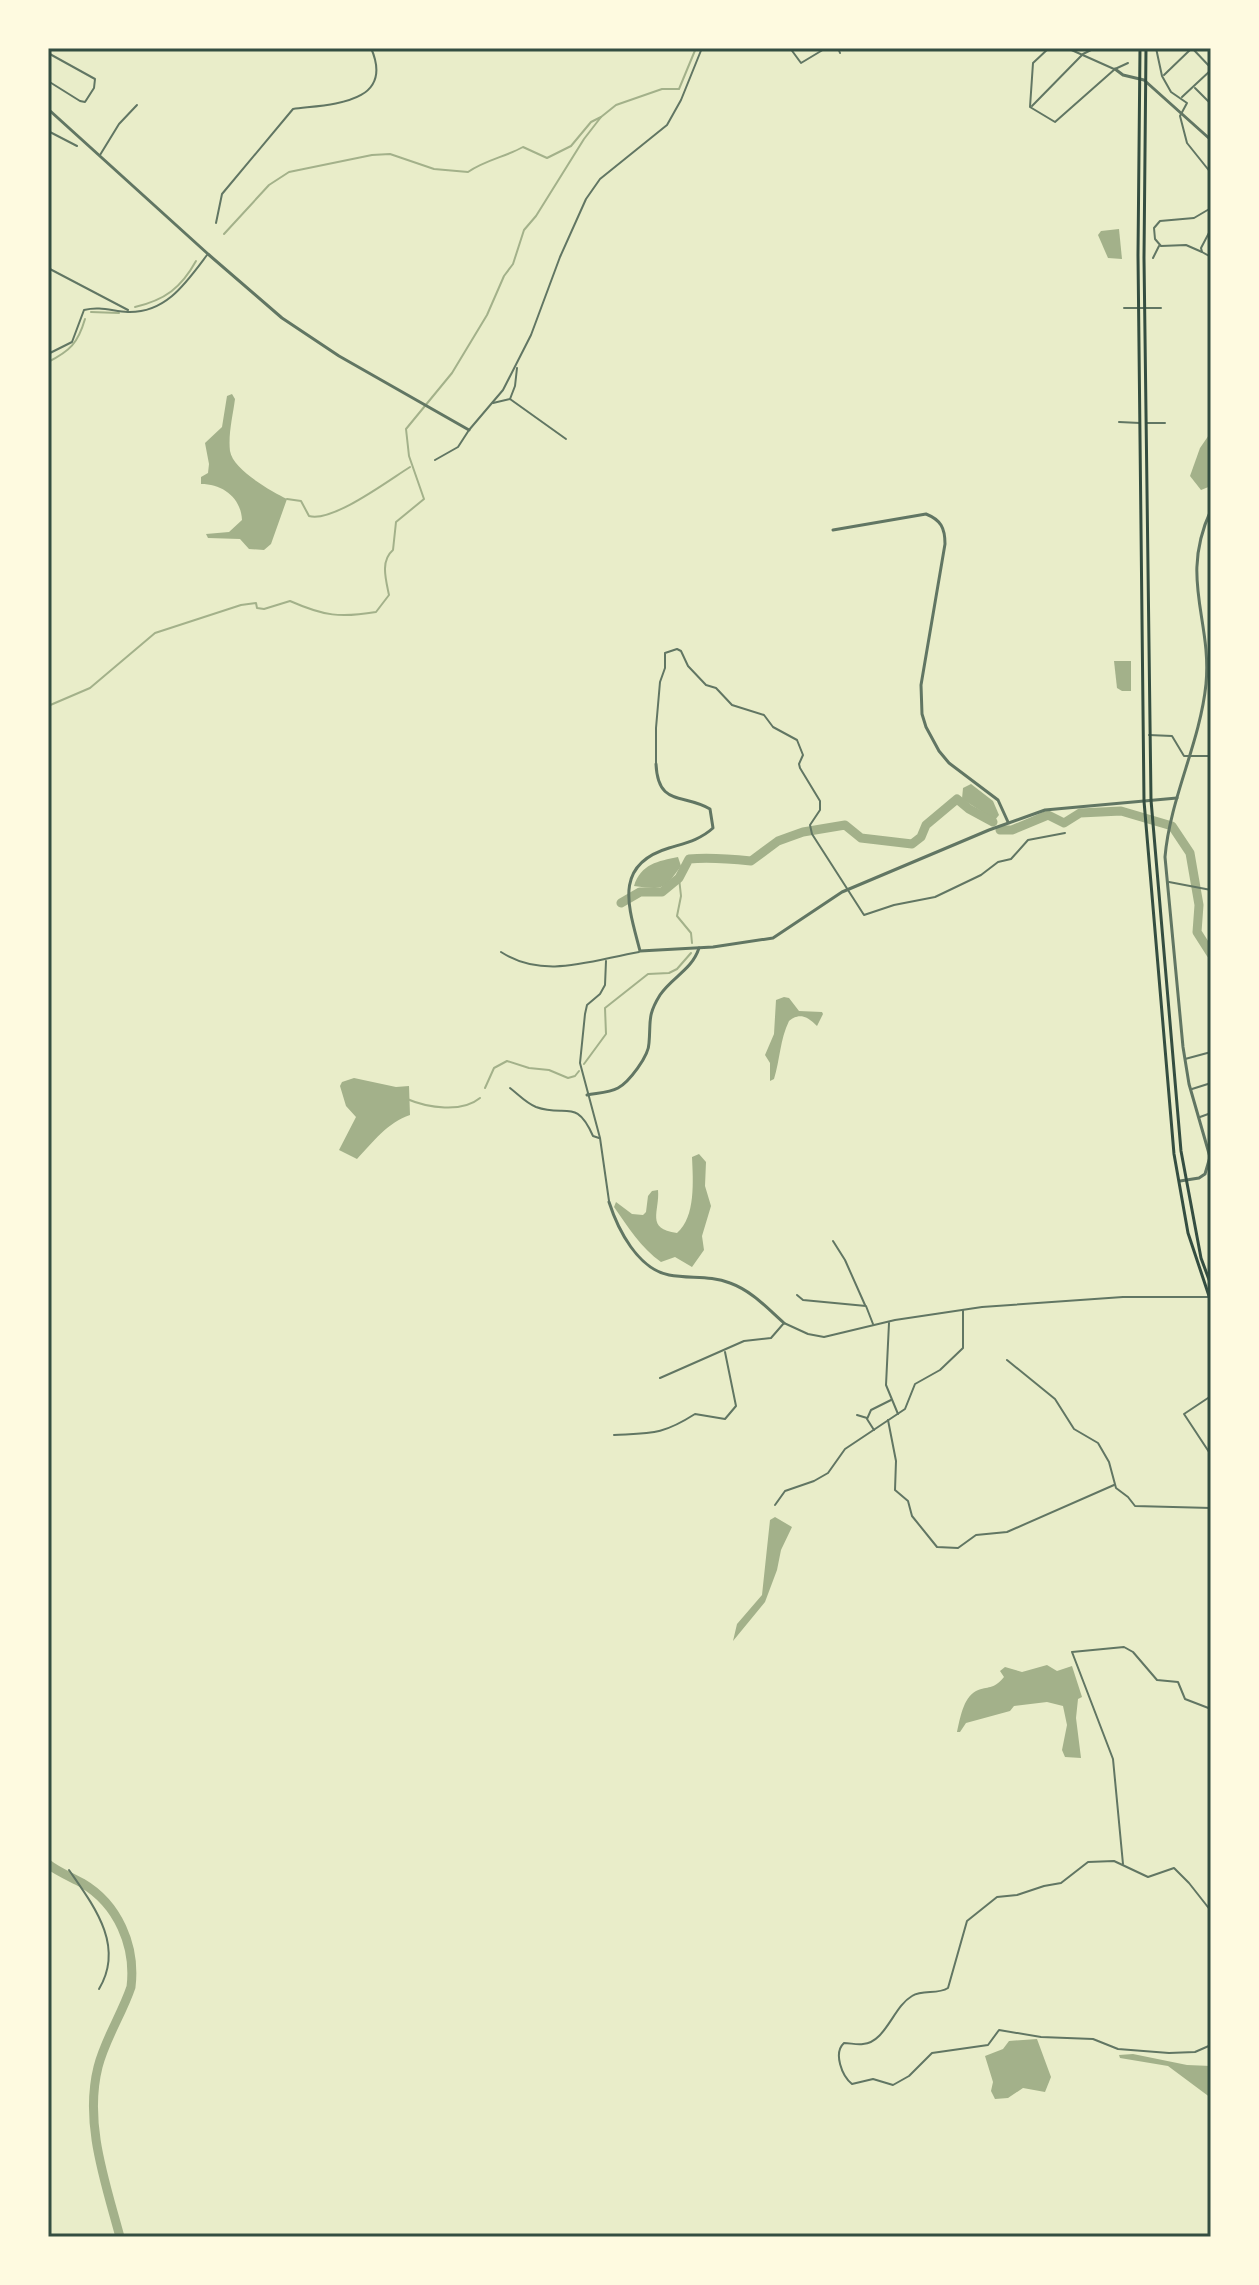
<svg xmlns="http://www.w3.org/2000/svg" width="1259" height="2285" font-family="'DejaVu Sans',sans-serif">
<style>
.water{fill:#a3b18a}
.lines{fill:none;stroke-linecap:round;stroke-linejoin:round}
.stream{stroke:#a3b18a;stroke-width:2}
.river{stroke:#a3b18a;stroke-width:9}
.minor{stroke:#617663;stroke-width:2}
.tertiary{stroke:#617663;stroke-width:3}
.primary{stroke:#344e41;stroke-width:3}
.neatline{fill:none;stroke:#344e41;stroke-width:3}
</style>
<rect width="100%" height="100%" fill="#e9edc9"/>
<g class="water">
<polygon points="1119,229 1122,259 1108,258 1098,235 1101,231"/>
<path d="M 232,394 L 235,399 C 233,415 228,434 230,451 C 233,470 271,491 287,499 L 271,544 L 264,550 L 249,549 L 240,539 L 208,538 L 206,534 L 229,532 L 242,520 C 241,498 223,484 201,484 L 201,477 L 208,473 L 209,464 L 205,443 L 222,427 L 227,396 Z"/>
<polygon points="1211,432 1211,486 1201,490 1190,476 1200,448"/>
<polygon points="1114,661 1131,661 1131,691 1122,691 1117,688"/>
<polygon points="971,784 993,801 999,815 995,820 962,799 963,788"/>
<path d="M 678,857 L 681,866 C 664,890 663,890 634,886 C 641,864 658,861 678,857 Z"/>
<path d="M 784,997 L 789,998 L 799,1011 L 822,1012 L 823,1014 L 817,1026 C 808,1017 800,1012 789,1021 C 780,1039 780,1060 774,1079 L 770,1081 L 770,1063 L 765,1055 L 774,1034 L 776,1000 Z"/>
<path d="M 354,1078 L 396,1087 L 409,1086 L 410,1115 C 388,1122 373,1142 357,1159 L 339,1150 L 356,1117 L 346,1106 L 340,1086 L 342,1082 Z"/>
<path d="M 699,1154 L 706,1162 L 705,1186 L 711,1206 L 702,1236 L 704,1250 L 692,1267 L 675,1257 L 661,1262 C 641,1248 628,1227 614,1207 L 616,1202 L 632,1214 L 643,1215 L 646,1212 L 648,1196 L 652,1191 L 658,1190 C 660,1211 645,1229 677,1233 C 696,1217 693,1180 692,1157 Z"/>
<polygon points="775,1517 792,1527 781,1550 777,1570 765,1602 733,1641 737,1624 762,1595 770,1520"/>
<path d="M 1047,1665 L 1057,1671 L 1072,1666 L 1082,1697 L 1078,1699 L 1076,1718 L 1081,1758 L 1065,1757 L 1062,1750 L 1067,1725 L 1063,1706 L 1047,1702 L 1014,1706 L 1010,1711 L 966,1723 L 960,1732 L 957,1732 C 960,1719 963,1698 976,1691 C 989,1685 992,1691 1004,1677 L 1000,1671 L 1005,1667 L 1022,1672 Z"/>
<polygon points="1037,2039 1051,2077 1045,2092 1023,2088 1008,2098 995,2099 991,2091 993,2082 985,2056 1003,2049 1009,2041"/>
<polygon points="1133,2054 1187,2065 1211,2066 1211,2098 1168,2066 1120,2058 1119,2055"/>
</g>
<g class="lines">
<g class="stream">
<path d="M 224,234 L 269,185 L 289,172 L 372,155 L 390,154 L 434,169 L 468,172 C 485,160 505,157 523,147 L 547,158 L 571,146 L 591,122 L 601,117"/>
<path d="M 135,307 C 165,300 181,288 196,261"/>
<polyline points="91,312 119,313"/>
<path d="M 48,362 C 70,351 78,343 85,319"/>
<path d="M 287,499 L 301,501 L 309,516 C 332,523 389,480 410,467"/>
<path d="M 48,706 L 90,688 L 155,633 L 241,605 L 256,603 L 257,608 L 264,609 L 290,601 C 324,616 340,618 376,612 L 389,595 C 386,580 380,561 393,550 L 396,522 L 424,499 L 409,456 L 406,429 L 452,373 L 487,315 L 504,276 L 513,264 L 524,230 L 536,216 L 584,139 L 601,117 L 616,105 L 662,89 L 679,89 L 696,48"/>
<polyline points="679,878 681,896 677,916 691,933 692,943"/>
<polyline points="584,1064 606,1034 605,1008 648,974 669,973 677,969 691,953"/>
<polyline points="485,1088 494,1068 507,1061 529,1068 549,1070 568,1078 575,1076 579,1071"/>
<path d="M 407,1099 C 428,1108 462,1113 480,1098"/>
</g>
<g class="river">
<polyline points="1000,830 1012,830 1048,815 1064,823 1080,813 1121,811 1172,826 1190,853 1199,905 1197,932 1211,954"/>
<path d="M 621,903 L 640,892 L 662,892 L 679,878 L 689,859 C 709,857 732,859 751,861 L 778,841 L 789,837 L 803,832 L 845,825 L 861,838 L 912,844 L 921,837 L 926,825 L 957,799 L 969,809 L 993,822"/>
<path d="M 48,1864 C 58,1872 71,1877 82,1883 C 118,1904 136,1946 131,1987 C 122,2014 105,2039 98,2067 C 84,2123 105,2181 120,2237"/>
</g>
<g class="minor">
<polyline points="790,48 801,63 826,48"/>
<polyline points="838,48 840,53"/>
<polyline points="1049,48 1033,63 1030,107 1055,122 1115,69 1128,63"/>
<polyline points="1067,48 1114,69"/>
<polyline points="1156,48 1162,76 1171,92 1187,103 1180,116 1187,143 1211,173"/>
<polyline points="48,53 95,79 94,88 85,102 80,101 48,81"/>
<polyline points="1164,75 1192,48 1211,68"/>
<polyline points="1195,88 1211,104"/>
<polyline points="1182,97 1211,70"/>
<polyline points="1032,106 1083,54 1095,48"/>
<polyline points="48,131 77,146"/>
<polyline points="100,155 119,124 137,105"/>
<path d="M 216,223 L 222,194 L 293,109 C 329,104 396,105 371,48"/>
<polyline points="1211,229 1201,248 1202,252 1211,257"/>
<polyline points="1202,252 1186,245 1161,246 1155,239 1154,228 1160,221 1194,218 1211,208"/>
<polyline points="1153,258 1159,246"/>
<polyline points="48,268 128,310"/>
<polyline points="1124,308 1161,308"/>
<path d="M 48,354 L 72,342 L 84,310 C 100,306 112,311 128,312 C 166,313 186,283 207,255"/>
<polyline points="510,399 566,439"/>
<polyline points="493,403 510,399 515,386 517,368"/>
<polyline points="1119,422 1140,423"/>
<polyline points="1146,423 1165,423"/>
<polyline points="435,460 458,447 469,430 503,390 531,335 560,257 586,199 600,179 667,125 681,100 702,48"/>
<polyline points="1149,735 1172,736 1184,756 1211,756"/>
<polyline points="656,764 656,728 660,682 665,668 665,653 677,649 681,651 688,666 706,685 716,688 732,705 764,715 773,727 797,740 803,755 799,764 800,768 820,801 820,810 810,825 812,834 864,915 894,905 935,897 981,875 998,862 1011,859 1028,840 1065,833"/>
<polyline points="1169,882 1211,890"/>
<path d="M 501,952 C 545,980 592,960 639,952"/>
<polyline points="606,961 605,985 600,994 587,1005 585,1014 580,1063 600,1138 609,1201"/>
<polyline points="1185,1059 1211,1052"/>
<path d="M 510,1088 C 519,1095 526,1103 536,1107 C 566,1118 576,1097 593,1136 L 599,1138"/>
<polyline points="1192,1089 1211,1083"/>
<polyline points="1200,1117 1211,1113"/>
<polyline points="833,1241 845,1260 865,1305"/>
<polyline points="797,1295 803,1300 866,1306 873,1324"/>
<polyline points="889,1323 886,1385 898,1414"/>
<polyline points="1007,1360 1055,1399 1074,1429 1098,1443 1109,1462 1116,1488 1128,1497 1135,1506 1211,1508"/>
<polyline points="660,1378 744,1341 771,1338 784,1323 808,1334 824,1337 895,1320 982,1307 1123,1297 1211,1297"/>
<polyline points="1211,1396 1184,1414 1211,1455"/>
<polyline points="857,1415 867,1418"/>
<polyline points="888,1420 896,1461 895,1490 908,1501 912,1516 937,1547 958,1548 976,1535 1007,1532 1114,1485"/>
<polyline points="874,1430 867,1419 871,1410 891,1400"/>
<path d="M 614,1435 C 652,1433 662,1435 695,1414 L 725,1419 L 736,1406 L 725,1352"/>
<polyline points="775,1505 785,1491 814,1481 828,1473 845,1449 905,1409 915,1384 940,1370 963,1348 963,1310"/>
<polyline points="1123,1864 1113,1759 1072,1652 1124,1647 1133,1652 1157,1680 1178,1682 1185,1699 1211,1709"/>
<path d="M 69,1870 C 94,1906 125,1946 99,1989"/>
<path d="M 1211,1911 L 1189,1883 L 1174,1868 L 1148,1877 L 1114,1861 L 1088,1862 L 1061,1883 L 1044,1886 L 1017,1895 L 997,1897 L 967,1921 L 948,1988 C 937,1995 923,1989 912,1996 C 893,2007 886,2042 863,2044 C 857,2045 850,2043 844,2043 C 833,2053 842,2076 852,2084 L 873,2079 L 893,2085 L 909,2076 L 932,2053 L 988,2045 L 999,2030 L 1041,2037 L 1093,2039 L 1118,2049 L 1169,2053 L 1195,2052 L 1211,2045"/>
</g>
<g class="tertiary">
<polyline points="1115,69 1123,75 1144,80 1211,140"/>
<polyline points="48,109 208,254 282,318 339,356 469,430"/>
<path d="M 833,530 L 926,514 C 941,520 945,528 945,544 L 921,685 L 922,714 L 926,727 L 939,751 L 949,763 L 998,800 L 1008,822"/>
<path d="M 656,764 C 658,807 683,793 710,809 L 713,828 C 700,840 685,843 669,848 C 612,865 629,908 640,951 L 713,947 L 773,938 L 842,892 L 989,830 L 1045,810 L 1177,798"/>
<path d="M 587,1095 C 597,1093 609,1093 618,1088 C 629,1082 649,1056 649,1043 C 651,1021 647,1016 660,995 C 672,977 692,970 699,948"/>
<path d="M 1180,1181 L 1199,1178 L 1205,1174 L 1210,1157 L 1189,1084 L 1183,1047 L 1165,857 C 1170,798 1200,743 1206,684 C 1212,619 1179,579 1211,510"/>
<path d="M 609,1202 C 618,1230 638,1269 669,1275 C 690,1279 710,1275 730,1283 C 752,1291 767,1308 784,1323"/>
</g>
<g class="primary">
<polyline points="1140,48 1138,255 1144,801 1174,1154 1188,1233 1211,1302"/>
<polyline points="1146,48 1144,258 1151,800 1181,1151 1201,1258 1211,1285"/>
</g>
</g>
<rect width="1259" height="2285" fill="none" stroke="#fefae0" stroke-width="100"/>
<rect x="50" y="50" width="1159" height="2185" class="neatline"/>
</svg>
